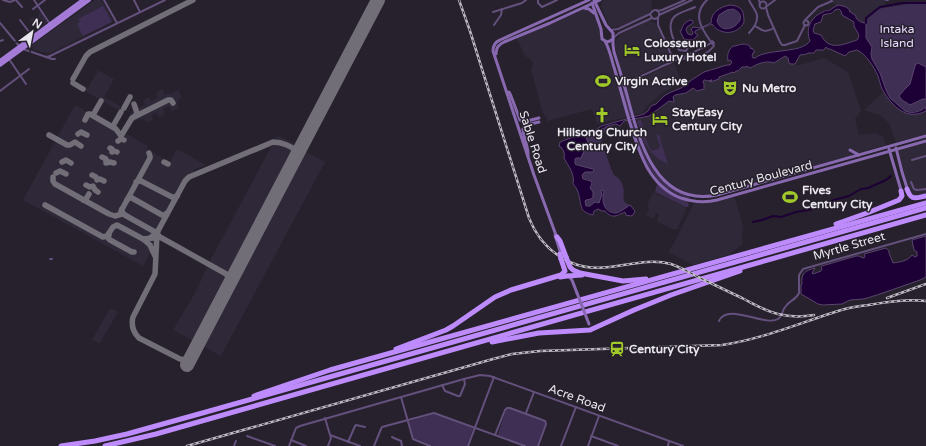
<svg xmlns="http://www.w3.org/2000/svg" width="926" height="446" font-family="'Varela Round',sans-serif">
<style>
.built{fill:#2f2838}
.green{fill:#3f2f54}
.water{fill:#1c0036;stroke:#5a456d;fill-rule:evenodd}
.lines{fill:none;stroke-linecap:round;stroke-linejoin:round}
.canal{stroke:#1c0036;stroke-width:2}
.taxiway{stroke:#726e78;stroke-width:5.5}
.runway{stroke:#726e78;stroke-width:14}
.street{stroke:#64507d;stroke-width:2}
.secondary{stroke:#8869b0;stroke-width:3}
.primary{stroke:#a57bd8;stroke-width:4}
.highway{stroke:#be8bfc;stroke-width:5}
.rail-casing{stroke:#bebac3;stroke-width:2.5}
.rail{stroke:#26212c;stroke-width:1;stroke-dasharray:3;stroke-linecap:butt}
.secondary-bridge{stroke:#8869b0;stroke-width:3}
.highway-bridge{stroke:#be8bfc;stroke-width:5}
.labels{text-anchor:middle;stroke-width:3;stroke-linejoin:round;paint-order:stroke}
.park-label{font-size:12px;fill:#e7d8fe;stroke:#26212c}
.poi-label{font-size:12px;font-weight:bold;fill:#e9e6ee;stroke:#26212c;text-anchor:start}
.street-label{font-size:12px;fill:#e9e6ee;stroke:#26212c}
</style>
<rect width="100%" height="100%" fill="#26212c"/>
<g class="built">
<polygon points="95,0 101,0 104,4 113,20 112,22 50,53 42,52 33,49 32,45"/>
<polygon points="605,0 651,0 652,8 647,15 618,27 614,28 609,25 601,6 602,2"/>
<polygon points="831,0 886,0 885,5 876,9 866,18 864,22 862,23 858,21 846,7 836,6"/>
<polygon points="586,9 593,11 600,28 600,38 607,47 627,117 597,124 592,109 551,120 548,122 547,118 543,114 531,69 533,65 532,61 529,58 526,57 516,38"/>
<polygon points="41,12 47,21 47,23 37,30 29,20 33,17 36,18 37,15"/>
<polygon points="648,21 652,21 656,24 663,39 664,41 663,42 666,46 672,58 671,60 628,80 624,77 616,51 615,46 616,41 620,35"/>
<polygon points="785,56 788,58 791,64 795,64 796,66 824,58 848,72 861,111 855,119 859,135 876,133 883,137 886,145 861,152 853,155 717,194 697,195 689,194 672,186 651,163 642,142 641,135 636,119 649,116 669,101 674,102 673,97 675,95 686,93 693,88 699,90 703,89 704,84 703,82 704,80 712,80 710,82 719,77 740,70 742,67 746,67 747,66 750,68 758,64 771,62 774,63"/>
<polygon points="674,63 683,84 671,88 662,93 648,105 642,113 634,115 626,87 627,85 628,84 655,72"/>
<polygon points="98,70 114,79 104,97 125,109 123,113 83,90 85,86 88,88"/>
<polygon points="162,89 165,95 168,93 171,94 178,90 182,98 178,100 177,103 179,108 172,111 169,106 163,109 165,114 159,117 157,113 151,115 153,120 147,123 144,119 142,120 140,119 133,122 129,114 133,111 131,106 137,103 139,108 145,105 143,100 149,97 151,101 158,98 156,93"/>
<polygon points="884,93 897,108 915,114 926,111 926,134 896,142 889,123 880,115 864,110 881,94"/>
<polygon points="75,105 148,146 147,149 170,162 177,149 206,165 194,170 143,266 23,200"/>
<polygon points="277,136 281,137 297,145 305,151 325,162 221,356 173,330 195,293 211,259"/>
<polygon points="926,142 926,194 915,196 911,194 907,185 898,150"/>
<polygon points="653,193 655,193 686,207 686,209 677,229 673,229 658,222 657,219 659,215 658,214 656,213 653,219 649,217 646,214 649,210 647,205"/>
<polygon points="732,197 735,199 742,222 743,230 742,235 743,244 728,255 693,265 668,252 673,245 694,203"/>
<polygon points="110,308 118,312 100,343 92,340"/>
</g>
<g class="green">
<polygon points="908,4 926,4 926,107 919,111 908,112 905,111 890,98 886,90 880,73 872,59 871,54 872,47 866,38 866,21 868,18 879,9 882,8"/>
<polygon points="103,6 112,22 83,36 77,24 80,22 78,19"/>
<path d="M 729,9 C 736,9 739,12 741,19 C 728,42 702,17 729,9 Z"/>
<path d="M 622,85 L 623,85 C 634,126 643,182 689,197 L 689,199 L 679,195 L 666,188 L 661,184 L 650,169 L 640,152 L 625,103 Z"/>
<path d="M 641,120 L 644,129 L 642,129 L 650,149 L 651,149 L 652,151 L 660,148 L 659,147 L 660,146 L 656,134 L 660,136 L 660,139 L 668,164 C 648,155 643,141 637,121 Z"/>
<path d="M 608,126 L 609,128 L 603,133 L 603,140 L 601,141 L 601,145 C 606,150 609,165 613,173 C 614,176 617,176 619,179 C 621,181 623,185 623,187 C 626,196 619,201 630,205 C 622,211 616,216 607,209 C 605,208 603,207 603,204 C 602,202 603,197 603,194 L 602,194 L 599,203 L 593,204 L 590,206 L 586,206 L 585,201 L 590,189 L 590,188 L 592,185 L 589,180 L 582,178 L 582,175 L 585,172 L 591,172 L 593,169 L 578,165 L 575,164 L 574,159 L 576,158 L 580,158 L 584,151 L 590,147 L 596,150 L 597,148 L 589,144 L 586,138 Z"/>
<polygon points="657,184 671,195 687,202 689,204 688,207 686,207 655,192"/>
<polygon points="509,408 544,422 545,424 537,446 527,446 499,436 498,434 506,410"/>
<polygon points="434,414 471,427 473,429 467,446 433,446 414,438 409,423 410,421"/>
</g>
<g class="water">
<path d="M 730,5 C 742,6 744,11 744,22 C 738,35 720,36 712,24 L 695,31 L 695,33 L 698,35 L 693,40 L 684,39 L 680,31 L 681,31 C 684,23 683,24 690,20 L 693,21 L 693,23 L 687,27 L 686,30 L 688,34 L 692,35 L 693,33 L 691,29 L 693,27 L 700,28 L 711,23 C 711,12 720,7 730,5 ZM 733,9 C 755,17 723,41 717,21 L 719,15 L 727,10 Z"/>
<path d="M 839,5 L 846,7 L 850,10 L 849,11 L 856,16 L 856,18 C 859,21 861,23 866,23 L 866,38 L 872,47 L 871,54 L 872,59 L 880,73 L 886,90 L 890,98 L 905,111 C 912,114 920,112 926,107 L 926,111 C 908,120 895,109 885,94 C 881,89 880,82 878,76 C 874,67 866,54 857,50 L 849,52 L 845,56 L 830,49 L 828,49 L 826,47 L 824,50 L 816,50 L 814,53 L 808,53 L 807,54 L 800,55 L 795,64 L 791,64 L 789,63 L 788,58 L 785,56 L 774,63 C 766,60 757,64 750,68 L 747,66 L 746,67 L 742,67 L 738,71 L 736,71 L 734,73 L 733,72 L 719,77 L 719,79 L 710,82 L 710,81 L 712,80 L 707,81 L 705,80 L 704,80 L 703,82 L 704,84 L 704,89 L 697,91 L 693,88 L 686,93 L 675,95 L 673,97 L 674,102 L 669,101 L 649,116 L 624,121 L 620,126 L 616,124 L 608,126 L 586,137 L 586,138 L 589,144 L 597,148 L 597,150 L 595,150 L 590,147 L 584,151 L 581,158 L 576,158 L 575,159 L 575,164 L 577,165 L 593,169 L 594,171 L 593,172 L 585,172 L 582,175 L 583,179 L 591,181 L 592,183 L 590,188 L 593,192 L 593,197 L 591,199 L 586,200 L 585,201 L 586,206 L 590,206 L 595,202 L 599,203 L 602,194 L 601,191 L 603,190 L 604,192 C 601,201 604,213 616,213 C 619,213 627,207 630,205 L 635,211 L 633,215 L 631,216 L 626,215 L 625,212 C 617,215 613,220 605,211 L 602,211 L 598,209 L 594,211 L 593,215 C 578,212 582,204 578,192 C 577,189 575,186 573,184 C 575,173 568,166 564,158 C 565,153 564,151 561,147 L 560,147 L 559,146 L 560,142 L 573,137 L 584,136 L 602,126 L 644,114 L 648,111 L 651,106 L 656,104 L 664,96 L 669,93 L 681,88 L 693,79 L 704,72 L 727,65 L 730,65 L 732,62 L 730,60 L 728,61 C 727,55 728,50 733,46 L 735,46 C 741,44 745,43 750,46 L 750,47 L 751,49 L 752,48 L 755,52 L 753,53 L 752,56 L 753,58 L 755,58 C 768,48 801,54 810,41 C 805,28 811,17 823,12 C 828,9 825,12 830,10 C 833,8 835,6 839,5 ZM 839,9 L 841,11 L 842,15 L 854,22 C 852,29 863,34 857,40 C 842,45 829,51 821,35 L 814,33 L 813,30 L 815,24 L 821,22 L 823,15 C 829,13 831,15 835,10 Z"/>
<polygon points="918,63 926,67 926,99 923,99 910,105 902,100 899,96 904,90 910,84 915,66 916,64"/>
<path d="M 926,236 L 926,277 L 920,280 L 880,294 L 864,299 L 850,300 L 842,304 L 823,305 L 818,304 L 801,294 L 801,285 L 802,284 C 801,273 805,271 815,268 L 812,273 L 813,274 L 821,271 L 822,269 L 821,267 L 822,266 L 856,256 L 859,256 L 861,257 L 864,258 L 865,256 L 864,254 L 886,248 L 889,251 L 889,253 L 893,263 C 900,262 908,261 912,255 L 915,257 L 917,256 L 917,252 L 914,250 L 912,240 Z"/>
</g>
<g class="lines">
<g class="canal">
<polyline points="866,23 866,18 880,7 902,3 926,3"/>
<polyline points="753,222 762,220 773,216 781,217 796,212 809,210 834,200 849,196 861,189 868,188 886,180 891,176"/>
</g>
<g class="taxiway">
<polyline points="73,79 86,56 90,52 193,0"/>
<polyline points="73,83 83,89"/>
<polyline points="134,104 137,113 135,116"/>
<polyline points="124,108 130,97"/>
<polyline points="93,115 101,101"/>
<polyline points="85,120 88,114 90,114 116,129 121,136 132,118 168,100 171,100 173,103"/>
<polyline points="113,126 121,112"/>
<polyline points="78,134 81,132 87,135"/>
<polyline points="49,135 67,145 70,145 75,142 81,146"/>
<polyline points="118,141 121,139 124,140"/>
<polyline points="110,148 112,149 112,152 114,151 117,152"/>
<polyline points="294,149 298,149 302,145"/>
<polyline points="102,157 106,159 106,163 110,162 114,163"/>
<polyline points="62,162 66,160 71,163"/>
<polyline points="164,162 168,164"/>
<polyline points="56,173 60,171 66,174"/>
<polyline points="92,175 96,177 97,180 100,179 104,181"/>
<polyline points="53,177 53,181 55,184 109,214 115,216 122,214 124,214"/>
<polyline points="136,182 139,181 141,181 172,197 174,197 177,196"/>
<polyline points="86,185 90,187 93,186 95,190 98,192"/>
<polyline points="83,200 86,199 89,194"/>
<polyline points="127,200 129,198 132,198 162,215 164,215 167,213"/>
<polyline points="45,205 103,237 107,236 113,227 117,225 143,239 154,238"/>
<polyline points="122,209 122,211 123,214 155,232 160,237 228,275 231,279 229,285"/>
<polyline points="121,211 150,158 150,156 149,153"/>
<path d="M 158,231 L 157,235 L 155,274 L 133,317 C 131,325 133,332 139,338 L 180,359 L 187,360 L 192,355"/>
<polyline points="109,235 108,238 110,240 132,252 134,252"/>
<path d="M 150,238 L 154,235 L 159,229 L 185,181 L 189,177 L 273,142 C 281,142 294,146 297,154 L 295,159"/>
<polyline points="143,239 150,245 155,256"/>
<polyline points="227,275 232,275 236,272"/>
</g>
<polyline class="runway" points="187,365 378,0"/>
<g class="street">
<polyline points="3,0 10,2 15,0"/>
<polyline points="16,0 22,7"/>
<polyline points="34,0 50,24"/>
<polyline points="104,0 117,23"/>
<polyline points="134,0 140,12"/>
<polyline points="538,0 538,3 542,7 557,0"/>
<path d="M 707,0 C 692,14 701,28 711,42"/>
<polyline points="759,0 760,4"/>
<polyline points="886,0 888,0"/>
<circle cx="763" cy="5" r="3.5"/>
<polyline points="767,6 775,0"/>
<polyline points="766,7 768,15 780,42 782,45 785,45 797,41 804,27 806,25"/>
<polyline points="33,9 45,0"/>
<polyline points="657,11 662,10 685,0"/>
<polyline points="493,12 522,3 526,0"/>
<path d="M 650,14 C 653,9 660,8 659,15 C 659,16 658,17 658,18 C 658,20 658,22 658,25 L 674,61"/>
<polyline points="650,14 652,18 655,19 657,18"/>
<polyline points="659,15 692,0"/>
<polyline points="20,20 33,37"/>
<polyline points="805,20 818,7 832,1 831,0"/>
<circle cx="806" cy="23" r="2.5"/>
<polyline points="0,23 20,47"/>
<polyline points="494,25 501,15 502,9"/>
<path d="M 755,26 C 763,31 765,33 774,28"/>
<polyline points="611,30 618,29 650,14"/>
<path d="M 749,33 C 753,29 758,22 757,15 C 756,10 751,5 749,0"/>
<polyline points="613,38 619,33 652,18"/>
<polyline points="0,41 3,40"/>
<polygon points="712,41 714,43 713,44 711,43"/>
<path d="M 688,47 L 686,51 L 679,50 C 674,42 666,26 674,17 C 679,12 689,10 695,7"/>
<polyline points="23,49 52,59 55,59"/>
<polyline points="46,57 50,56 165,0"/>
<polyline points="9,59 26,84"/>
<path d="M 679,60 L 687,58 L 690,60 C 698,57 708,54 714,46 L 713,44"/>
<path d="M 619,84 C 635,80 650,72 665,65 C 681,58 696,52 711,43"/>
<polyline points="0,91 29,69"/>
<polyline points="912,160 926,156"/>
<polyline points="911,182 914,189 917,190 926,189"/>
<polyline points="50,259 52,259"/>
<path d="M 719,321 C 727,302 765,327 778,319 C 783,316 782,309 786,306 C 790,300 796,300 799,293 L 799,275 L 803,269 L 926,234"/>
<polyline points="442,385 445,391 458,396 460,396 465,384 464,379"/>
<polyline points="401,397 413,439 430,446"/>
<polyline points="526,413 534,392"/>
<polyline points="325,418 330,435 360,446"/>
<polyline points="495,435 505,410 507,408 510,408 545,421 546,424 538,446"/>
<polyline points="247,436 275,446"/>
<polyline points="591,436 618,446"/>
<polyline points="392,437 394,438 401,441 402,446"/>
<polyline points="291,440 306,446"/>
<polyline points="348,442 355,426 356,425 365,427"/>
<polyline points="234,446 236,441"/>
<polyline points="289,446 296,428 300,426 464,379 480,375 490,376 683,446"/>
<polyline points="328,446 331,438 330,435"/>
<polyline points="374,446 381,429 382,427 434,413 525,446"/>
<polyline points="468,446 494,377"/>
<polyline points="561,446 576,407"/>
<polyline points="588,446 599,416"/>
<polyline points="668,446 669,441"/>
</g>
<g class="secondary">
<path d="M 594,0 L 606,25 L 613,33 L 613,45 L 614,52 C 619,68 624,83 628,99 C 640,144 657,207 717,195 L 926,136"/>
<polyline points="592,3 601,29 602,39 607,42 610,41 613,39"/>
<polyline points="584,8 589,9 594,13"/>
<path d="M 605,41 C 609,48 611,56 613,64 C 619,83 624,103 630,123 C 639,152 649,186 681,198 C 693,202 705,203 717,200 L 926,141"/>
<path d="M 496,54 C 496,48 498,45 504,42 L 550,23 L 600,0"/>
<polyline points="509,92 511,96 520,120 523,122 539,118"/>
<polyline points="896,148 902,172 907,188"/>
<polyline points="889,149 901,190"/>
<polyline points="850,150 859,155"/>
<path d="M 528,156 C 529,147 523,138 523,129 L 526,125 L 539,122"/>
<polyline points="555,235 561,254"/>
<path d="M 557,238 L 534,175 L 493,51 C 493,45 495,42 500,40 L 589,0"/>
<polyline points="568,275 572,280 577,293"/>
</g>
<g class="primary">
<polyline points="0,61 83,0"/>
<polyline points="0,65 89,0"/>
</g>
<g class="highway">
<path d="M 907,189 C 911,201 915,198 926,196"/>
<polyline points="836,224 867,213 899,200 902,196 901,191"/>
<polyline points="557,237 560,241 566,257"/>
<polyline points="568,262 570,267 573,270 580,273 623,281 646,279"/>
<polyline points="560,277 567,276 582,275"/>
<polyline points="492,342 539,333 590,330 634,310 671,295 740,271"/>
<polyline points="396,349 446,330 453,326 495,297 511,290 561,275 565,271 561,259"/>
<polyline points="254,396 330,370 926,203"/>
<polyline points="61,446 95,441 127,434 206,412 926,208"/>
<polyline points="105,446 156,434 926,215"/>
</g>
<defs>
<g id="rail">
<path d="M 459,0 L 470,31 L 529,218 C 537,238 551,254 572,263 C 606,277 637,255 671,264 C 680,267 689,272 698,277 C 713,284 727,291 742,298 C 754,304 765,311 778,314 C 790,317 802,317 814,315"/>
<polyline points="887,298 926,284"/>
<path d="M 187,446 L 493,359 L 512,354 L 540,351 L 722,345 C 764,339 804,321 845,309 C 852,307 860,306 868,305 C 888,302 907,299 926,301"/>
</g>
</defs>
<use href="#rail" class="rail-casing"/>
<use href="#rail" class="rail"/>
<polyline class="secondary-bridge" points="577,293 589,324"/>
<g class="highway-bridge">
<polyline points="560,254 561,259"/>
<polyline points="566,257 568,262"/>
</g>
</g>
<defs>
<symbol id="hotel-bare" viewBox="-9 -9 18 18"><path d="M-6-4.5h1.5V1H6V5H4.5V3h-9V5H-6ZM-4 0a1.8 1.8 0 1 1 3.6 0ZM.5 0V-2.5h3Q6-2.5 6 0Z" fill="#a1c92a" stroke="#26212c" stroke-width="2.5" paint-order="stroke"/></symbol>
<symbol id="stadium-bare" viewBox="-9 -9 18 18"><path d="M0-5a6.5 5 0 1 0 0 10a6.5 5 0 1 0 0-10ZM-3.5-1.8h7v3.6h-7Z" fill="#a1c92a" stroke="#26212c" stroke-width="2.5" paint-order="stroke"/></symbol>
<symbol id="theatre-bare" viewBox="-9 -9 18 18"><path d="M-5-5.5Q0-4 5-5.5V0Q5 5 0 6Q-5 5-5 0ZM-3.3-2.5H-1v1.5H-3.3ZM1-2.5H3.3v1.5H1ZM-2.8 1Q0 5.5 2.8 1Z" fill="#a1c92a" stroke="#26212c" stroke-width="2.5" paint-order="stroke"/></symbol>
<symbol id="church-bare" viewBox="-9 -9 18 18"><path d="M-1.2-6h2.4v3.5h3.3v2.4h-3.3V6h-2.4V-.1h-3.3v-2.4h3.3Z" fill="#a1c92a" stroke="#26212c" stroke-width="2.5" paint-order="stroke"/></symbol>
<symbol id="station-bare" viewBox="-9 -9 18 18"><path d="M-3-6H3Q5-6 5-4V2Q5 4 3 4L4.5 6H3L1.5 4h-3L-3 6H-4.5L-3 4Q-5 4-5 2V-4Q-5-6-3-6ZM-3.5-4v3h7v-3ZM-3.5 1v1.5H-2V1ZM2 1v1.5H3.5V1Z" fill="#a1c92a" stroke="#26212c" stroke-width="2.5" paint-order="stroke"/></symbol>
</defs>
<g fill-rule="evenodd">
<use href="#hotel-bare" x="621" y="39" width="22" height="22"/>
<use href="#stadium-bare" x="592" y="70" width="22" height="22"/>
<use href="#theatre-bare" x="719" y="77" width="22" height="22"/>
<use href="#church-bare" x="591" y="104" width="22" height="22"/>
<use href="#hotel-bare" x="649" y="108" width="22" height="22"/>
<use href="#stadium-bare" x="779" y="186" width="22" height="22"/>
<use href="#station-bare" x="606" y="338" width="22" height="22"/>
</g>
<g class="labels">
<g class="park-label">
<text x="897" y="33">Intaka<tspan x="897" dy="14">Island</tspan></text>
</g>
<g class="poi-label">
<text x="644" y="47">Colosseum<tspan x="644" dy="14">Luxury Hotel</tspan></text>
<text x="615" y="85">Virgin Active</text>
<text x="742" y="92">Nu Metro</text>
<text x="672" y="116">StayEasy<tspan x="672" dy="14">Century City</tspan></text>
<text x="602" y="136" text-anchor="middle">Hillsong Church<tspan x="602" dy="14">Century City</tspan></text>
<text x="802" y="194">Fives<tspan x="802" dy="14">Century City</tspan></text>
<text x="629" y="353">Century City</text>
</g>
<g class="street-label">
<text transform="translate(533 142) rotate(72)" y="4">Sable Road</text>
<text transform="translate(761 178) rotate(-15)" y="4">Century Boulevard</text>
<text transform="translate(849 246) rotate(-16)" y="4">Myrtle Street</text>
<text transform="translate(577 398) rotate(20)" y="4">Acre Road</text>
</g>
</g>
<g transform="translate(32 32) rotate(32)" stroke="#26212c" stroke-width="3" paint-order="stroke">
<path d="M0-3L7 15L0 10L-7 15Z" fill="#e9e6ee"/>
<text y="-6" font-size="11" font-weight="bold" text-anchor="middle" fill="#e9e6ee">N</text>
</g>
</svg>
